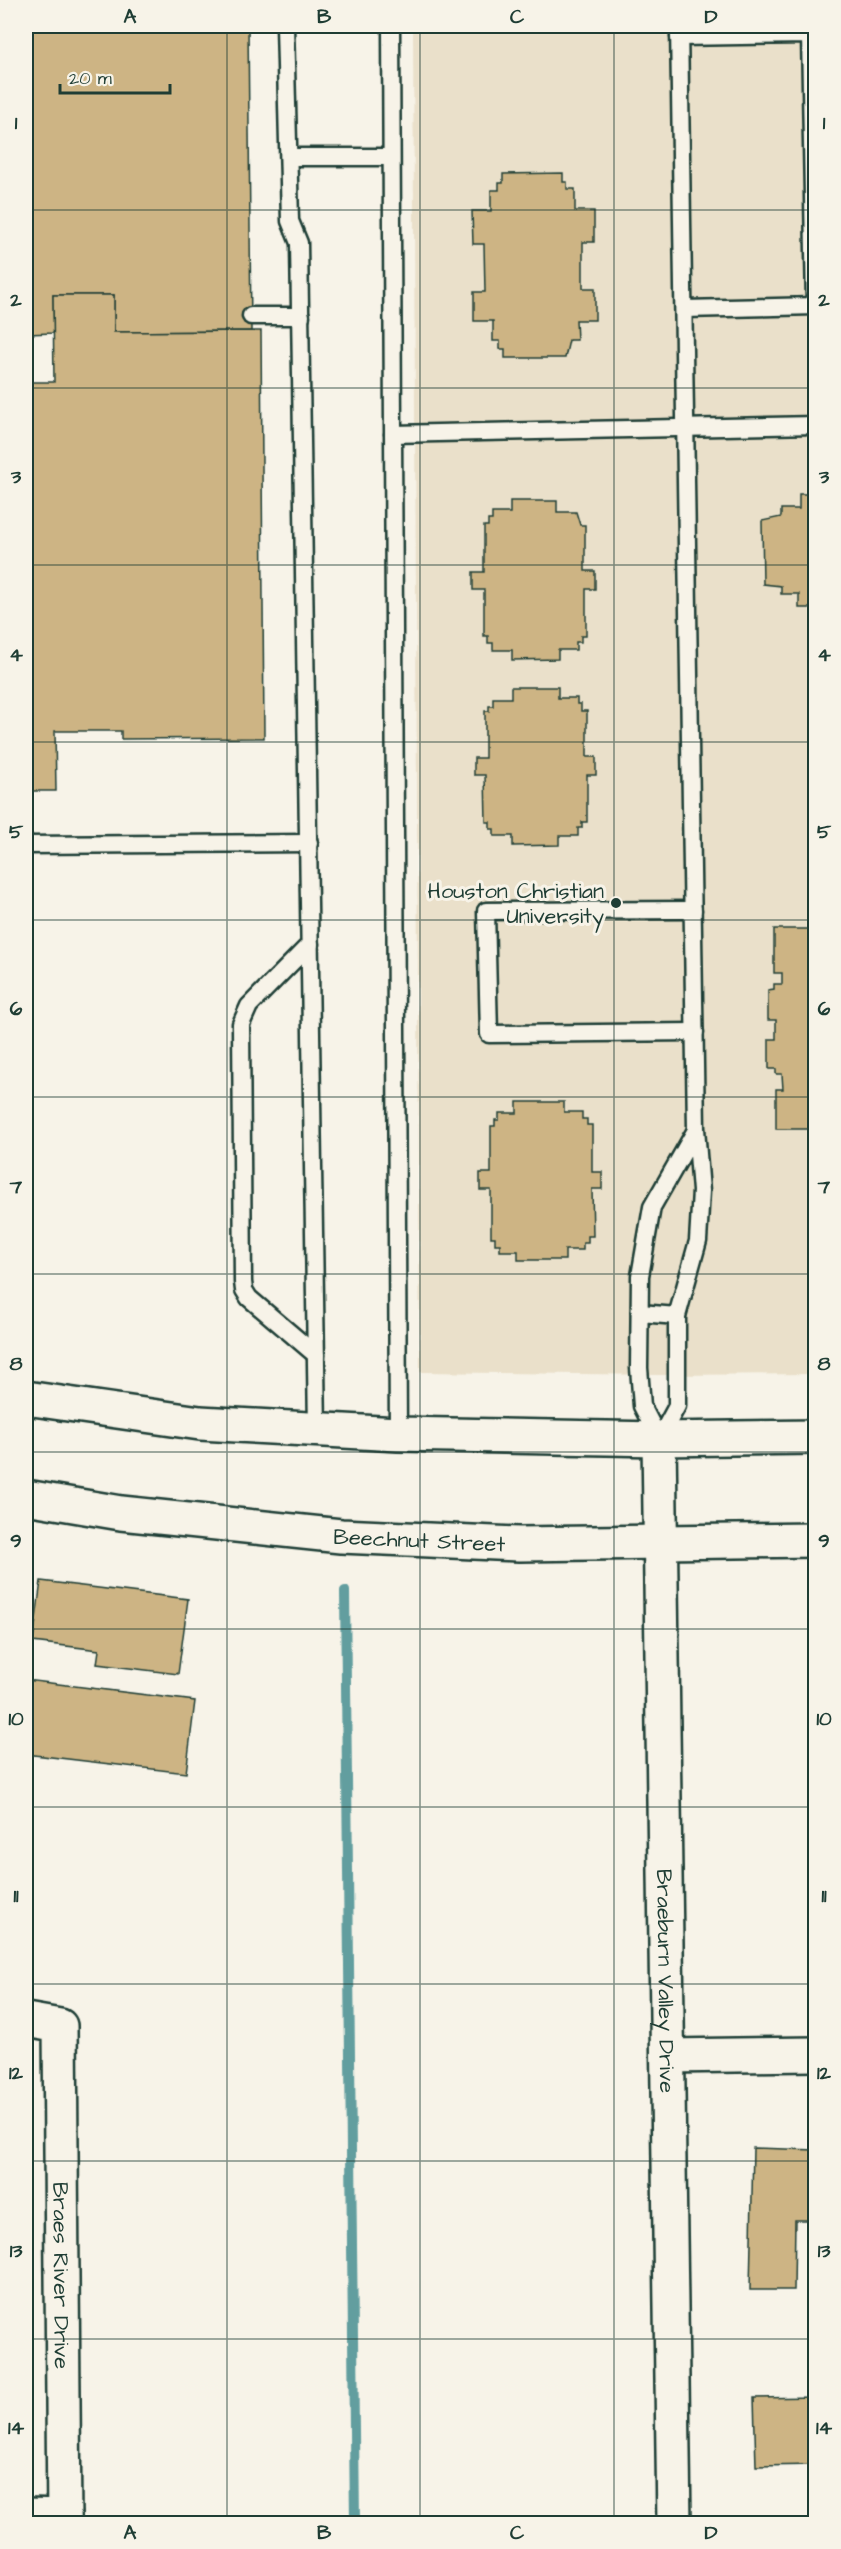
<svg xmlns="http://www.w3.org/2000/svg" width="841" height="2549" font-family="'Architects Daughter',sans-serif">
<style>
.built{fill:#eae0ca}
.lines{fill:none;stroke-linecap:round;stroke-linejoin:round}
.stream{stroke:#629e9f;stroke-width:10}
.building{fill:#cdb484;stroke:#1f3d34;stroke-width:1.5}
.lane-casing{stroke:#1f3d34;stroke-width:21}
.street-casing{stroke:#1f3d34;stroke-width:38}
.secondary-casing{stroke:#1f3d34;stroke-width:38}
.lane{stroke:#f7f3e8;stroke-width:16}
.street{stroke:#f7f3e8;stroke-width:33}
.secondary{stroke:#f7f3e8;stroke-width:33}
.grid{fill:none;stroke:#1f3d34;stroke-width:1.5;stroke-opacity:0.55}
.poi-dot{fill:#1f3d34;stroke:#f7f3e8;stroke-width:2}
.labels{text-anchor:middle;stroke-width:6;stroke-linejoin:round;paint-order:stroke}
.poi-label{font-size:22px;fill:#1f3d34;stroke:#f7f3e8;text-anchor:end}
.street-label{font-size:22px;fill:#1f3d34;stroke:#f7f3e8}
.neatline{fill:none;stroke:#1f3d34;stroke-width:2}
.grid-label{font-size:20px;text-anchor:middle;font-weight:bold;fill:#1f3d34}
</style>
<rect width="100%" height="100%" fill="#f7f3e8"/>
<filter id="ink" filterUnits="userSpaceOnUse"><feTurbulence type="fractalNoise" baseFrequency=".0167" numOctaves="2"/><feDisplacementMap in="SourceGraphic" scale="12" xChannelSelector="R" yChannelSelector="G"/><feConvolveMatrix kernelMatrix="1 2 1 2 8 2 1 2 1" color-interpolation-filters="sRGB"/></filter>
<g filter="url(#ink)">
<polygon class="built" points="413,26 815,26 815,1374 659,1375 420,1372"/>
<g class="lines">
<polyline class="stream" points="345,1591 355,2524"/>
</g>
<g class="building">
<polygon points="26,26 248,26 251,331 114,332 114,295 53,295 54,333 26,334"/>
<polygon points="563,173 563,182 567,182 567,189 575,189 575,211 594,211 594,242 583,242 583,288 595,288 595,320 576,320 577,340 569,340 565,358 505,358 505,349 500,349 500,341 493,341 493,321 474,321 474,292 485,292 484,244 473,244 472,211 491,211 491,190 499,190 499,183 503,183 503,174"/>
<polygon points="53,295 114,295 114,332 261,331 264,738 121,739 121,731 55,731 56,791 26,791 26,382 54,382"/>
<polygon points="799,494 816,494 816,608 799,608 799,594 781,594 781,586 763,584 762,521 781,517 781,509 799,509"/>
<polygon points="510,501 557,501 557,512 576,512 580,525 585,525 585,571 595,571 595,589 586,589 586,636 581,636 581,642 576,642 576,650 558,650 558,659 512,660 512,650 493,650 493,643 488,643 488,636 484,636 484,590 473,590 473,572 484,572 484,526 488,526 488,520 492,520 492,513 510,513"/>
<polygon points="511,687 558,687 558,698 577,698 577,704 581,704 581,711 587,711 587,757 596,757 596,775 587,775 587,822 582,822 582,828 578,828 578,836 559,836 559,845 513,846 513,836 494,836 494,829 490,829 490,822 486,822 485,775 474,775 474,758 485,758 485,711 489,711 489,706 493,706 493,698 511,698"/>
<polygon points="774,929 816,929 816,1129 776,1129 776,1089 783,1089 782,1074 776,1074 776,1069 769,1069 769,1039 776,1039 776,1020 768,1020 768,990 774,989 774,984 782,984 782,973 774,973"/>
<polygon points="517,1102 564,1102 564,1112 582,1112 582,1119 587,1119 587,1125 592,1125 592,1172 602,1172 602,1189 592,1189 593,1236 588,1236 588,1243 583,1243 583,1250 565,1250 565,1260 518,1260 518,1251 500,1251 500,1244 495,1244 495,1237 491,1237 491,1190 480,1190 480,1173 491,1173 491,1126 495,1126 495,1120 499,1120 499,1113 517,1113"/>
<polygon points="41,1581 188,1599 178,1674 97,1664 99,1650 33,1642"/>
<polygon points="26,1680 195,1701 186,1773 26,1754"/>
<polygon points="753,2148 816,2150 816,2220 795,2220 794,2290 750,2290"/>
<polygon points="816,2397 816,2465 756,2466 754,2398"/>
</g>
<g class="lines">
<defs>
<g id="lane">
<polyline points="285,26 290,221 299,243 317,1430"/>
<polyline points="391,26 398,1434"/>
<polyline points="679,37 810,35 815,306"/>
<polyline points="289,157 391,157"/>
<polyline points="684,309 816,306"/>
<polyline points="251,316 301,316"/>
<polyline points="393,434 816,425"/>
<polyline points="26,845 309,843"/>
<polyline points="693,910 486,911 489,1034 695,1032"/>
<polyline points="310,944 249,1006 241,1024 243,1282 244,1290 249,1298 316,1355"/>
<polyline points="640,1313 677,1316"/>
<polyline points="659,1439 677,1406 677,1316 698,1241 701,1191 696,1129 679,26"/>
<polyline points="659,1439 642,1406 639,1368 640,1276 652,1207 696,1130"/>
</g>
<g id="street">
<path id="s1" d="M 659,1439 L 674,2524"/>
<path id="s2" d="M 26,2020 L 60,2026 L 64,2524"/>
<polyline points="668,2056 816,2054"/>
<polyline points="26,2515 64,2516"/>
</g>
<g id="secondary">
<polyline points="26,1398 200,1423 398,1434 659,1439 816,1437"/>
<path id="s3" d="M 26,1497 L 121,1513 L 341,1536 L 519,1544 L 816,1540"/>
</g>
</defs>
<use href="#lane" class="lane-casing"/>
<use href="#street" class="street-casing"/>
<use href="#secondary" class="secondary-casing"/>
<use href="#lane" class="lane"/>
<use href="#street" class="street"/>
<use href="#secondary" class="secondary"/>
</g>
</g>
<path class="grid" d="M 227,26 L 227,2524M 420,26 L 420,2524M 614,26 L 614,2524M 26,210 L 816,210M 26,388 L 816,388M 26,565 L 816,565M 26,742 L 816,742M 26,920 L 816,920M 26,1097 L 816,1097M 26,1274 L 816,1274M 26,1452 L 816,1452M 26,1629 L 816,1629M 26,1807 L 816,1807M 26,1984 L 816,1984M 26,2161 L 816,2161M 26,2339 L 816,2339"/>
<circle class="poi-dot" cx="616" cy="903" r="6"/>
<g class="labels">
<g class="poi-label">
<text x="604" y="898">Houston Christian<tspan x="604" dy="25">University</tspan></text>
</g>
<g class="street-label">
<text dy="8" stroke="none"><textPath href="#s3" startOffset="396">Beechnut Street</textPath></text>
<text dy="8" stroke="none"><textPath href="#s1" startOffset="542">Braeburn Valley Drive</textPath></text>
<text dy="8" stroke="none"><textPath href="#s2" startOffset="284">Braes River Drive</textPath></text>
</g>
</g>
<rect width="841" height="2549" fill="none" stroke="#f7f3e8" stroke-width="66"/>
<path d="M60 84v9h110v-9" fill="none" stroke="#1f3d34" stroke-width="3"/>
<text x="69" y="84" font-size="18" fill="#1f3d34" stroke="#f7f3e8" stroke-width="4.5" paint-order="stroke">20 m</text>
<rect x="33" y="33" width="775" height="2483" class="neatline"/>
<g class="grid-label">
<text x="130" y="23">A</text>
<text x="324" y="23">B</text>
<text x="517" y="23">C</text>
<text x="711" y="23">D</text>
<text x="16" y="129">1</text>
<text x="824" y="129">1</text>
<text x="16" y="306">2</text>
<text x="824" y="306">2</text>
<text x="16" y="483">3</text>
<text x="824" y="483">3</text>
<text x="16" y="661">4</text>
<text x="824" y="661">4</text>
<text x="16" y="838">5</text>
<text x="824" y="838">5</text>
<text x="16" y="1015">6</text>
<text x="824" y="1015">6</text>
<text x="16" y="1193">7</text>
<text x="824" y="1193">7</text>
<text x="16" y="1370">8</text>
<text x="824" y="1370">8</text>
<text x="16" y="1547">9</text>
<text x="824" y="1547">9</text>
<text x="16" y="1725">10</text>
<text x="824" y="1725">10</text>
<text x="16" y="1902">11</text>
<text x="824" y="1902">11</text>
<text x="16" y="2079">12</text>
<text x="824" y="2079">12</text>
<text x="16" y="2257">13</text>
<text x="824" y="2257">13</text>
<text x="16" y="2434">14</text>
<text x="824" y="2434">14</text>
<text x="130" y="2539">A</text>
<text x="324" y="2539">B</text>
<text x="517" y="2539">C</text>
<text x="711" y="2539">D</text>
</g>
</svg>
